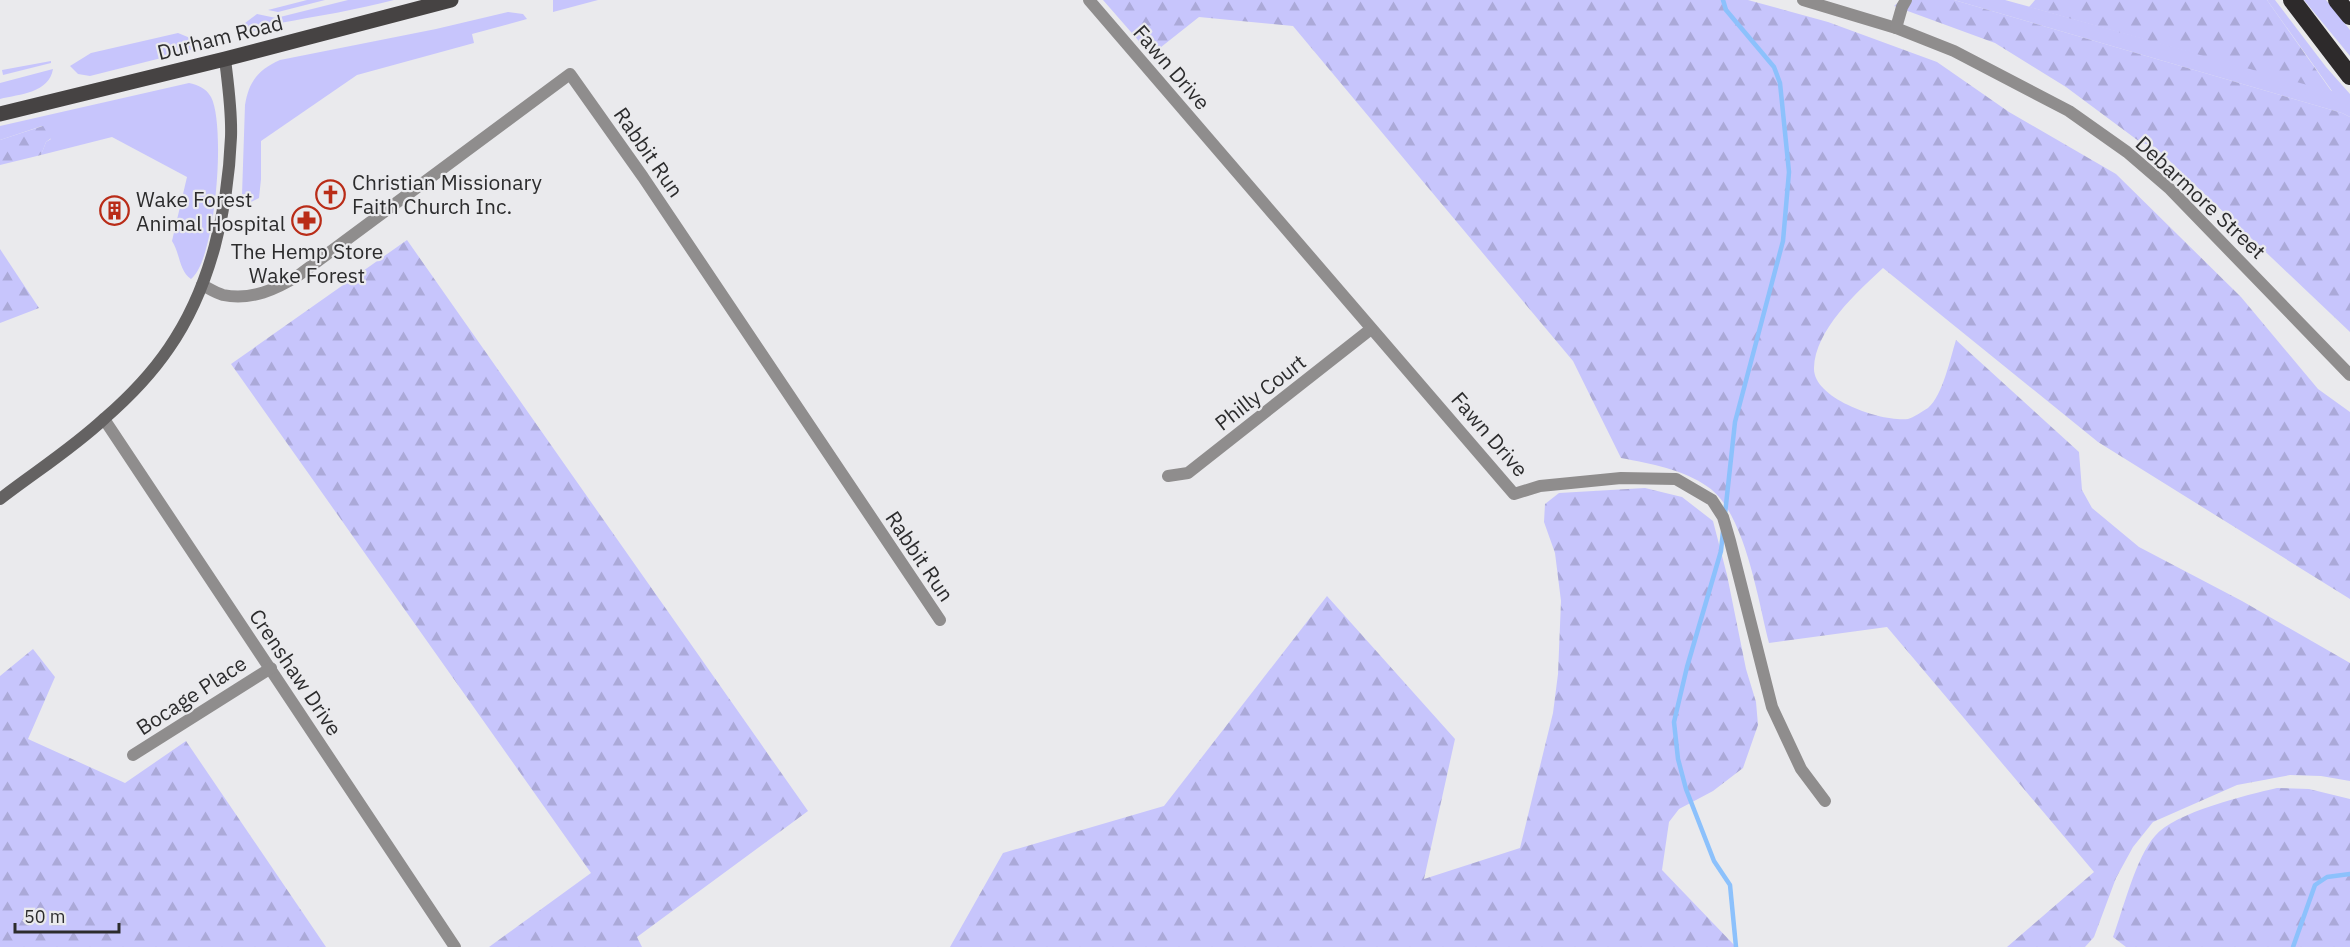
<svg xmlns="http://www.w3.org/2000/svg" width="2350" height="947" viewBox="0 0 2350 947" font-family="'IBM Plex Sans',sans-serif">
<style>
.grass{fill:#c7c5fc}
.forest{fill:url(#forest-firs)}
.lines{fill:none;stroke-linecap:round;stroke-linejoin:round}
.stream{stroke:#8cc1fc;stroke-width:4.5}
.street{stroke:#8f8d8d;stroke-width:12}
.secondary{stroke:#646262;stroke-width:12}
.primary{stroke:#464343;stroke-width:15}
.highway{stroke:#2d2a2b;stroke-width:18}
.labels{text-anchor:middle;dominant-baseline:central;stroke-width:4.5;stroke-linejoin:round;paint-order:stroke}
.street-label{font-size:21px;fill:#2c2c2d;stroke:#eaeaed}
.poi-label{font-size:21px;fill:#2c2c2d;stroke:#eaeaed;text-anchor:start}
</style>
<defs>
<pattern id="forest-firs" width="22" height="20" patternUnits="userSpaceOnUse" patternTransform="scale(1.5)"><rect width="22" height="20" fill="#c7c5fc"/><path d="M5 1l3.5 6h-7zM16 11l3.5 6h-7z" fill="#aba9d8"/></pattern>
</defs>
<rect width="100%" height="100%" fill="#eaeaed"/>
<g class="grass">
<polygon points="307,0 325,0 278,12 268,10"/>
<path d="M 348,0 L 394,0 C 356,10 318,16 280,23 C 266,26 254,33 240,33 L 245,23 L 257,14 L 276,18 Z"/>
<polygon points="553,0 598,0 553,12"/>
<polygon points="1954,0 2005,0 2332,91 2267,0 2275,0 2326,67 2350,94 2350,117 2342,113"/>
<polygon points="2304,0 2326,0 2350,30 2350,56"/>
<path d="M 508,12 L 523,14 L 527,19 L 472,34 L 474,43 L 357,75 L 261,141 L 261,179 L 259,198 L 251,202 L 248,201 L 242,195 L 245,105 C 249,81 258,70 280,60 L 436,29 Z"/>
<polygon points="178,33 200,42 189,51 90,76 78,74 70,66 91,53"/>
<polygon points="51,61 51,63 3,75 2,70"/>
<path d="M 53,69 C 49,93 20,94 0,99 L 0,83 Z"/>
<path d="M 189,83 C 198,85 206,88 211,97 C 226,125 216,260 191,279 C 179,271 180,253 172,241 L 187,177 L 112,137 L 41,155 L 46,142 L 51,139 L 42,126 L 0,140 L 0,126 Z"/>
</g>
<g class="forest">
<path d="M 1103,0 L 1748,0 L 1828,22 L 1937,62 L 2009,112 L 2116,174 L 2241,297 L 2318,389 L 2350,412 L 2350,599 L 2098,442 L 1883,268 C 1857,292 1815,330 1814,368 C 1813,399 1882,422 1908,419 C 1913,418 1923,411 1928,408 C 1943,395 1950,359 1956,340 L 2079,452 L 2082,490 L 2092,508 L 2139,547 L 2242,601 L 2350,663 L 2350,781 L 2321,776 L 2290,775 L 2237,785 L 2153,822 L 2133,847 L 2116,878 L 2094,937 L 2085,947 L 2007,947 L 2094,872 L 1887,627 L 1769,643 C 1758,601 1745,512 1708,487 C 1683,469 1651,464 1621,458 L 1573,361 L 1293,26 L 1199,17 L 1151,55 Z"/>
<polygon points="1901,0 1954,0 2342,113 2350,117 2350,332 2155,147 2140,142 2066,87 1995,43 1894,6"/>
<polygon points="2035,0 2267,0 2332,92 2029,7"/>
<polygon points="49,124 54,127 54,136 46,142 41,155 0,165 0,140"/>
<polygon points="407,240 808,811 637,937 642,947 489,947 591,873 231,364"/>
<polygon points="0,249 39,308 0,323"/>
<polygon points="1645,488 1682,497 1713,521 1727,575 1746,669 1756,702 1758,725 1743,768 1713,791 1679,809 1669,822 1662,870 1736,947 950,947 1003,853 1164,806 1327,596 1455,739 1424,879 1520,848 1553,713 1558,674 1561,601 1555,553 1544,522 1545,504 1559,493"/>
<polygon points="33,649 55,677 28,739 125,783 186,741 326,947 0,947 0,676"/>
<path d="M 2277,788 L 2309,789 L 2350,799 L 2350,947 L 2126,947 L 2113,937 C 2123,910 2136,857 2155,836 C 2175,812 2247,795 2277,788 Z"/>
</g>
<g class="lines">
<g class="stream">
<polyline points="1723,0 1726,10 1774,67 1780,83 1789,172 1783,241 1735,422 1725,514"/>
<polyline points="1723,531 1721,551 1687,667 1674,722 1678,759 1686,789 1714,861 1730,885 1736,947"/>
<polyline points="2293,947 2315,885 2327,877 2350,874"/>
</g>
<g class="street">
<polyline points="1089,0 1514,494 1540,486 1621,478 1676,479 1712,500 1723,517 1730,541 1772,707 1801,769 1825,801"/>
<polyline points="1803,0 1896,28 1954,51 2069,111 2127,152 2170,189 2350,375"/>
<polyline points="1896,28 1902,7 1906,0"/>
<path d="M 202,285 C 208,288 216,293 223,295 C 251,301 277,289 299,275 L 570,74 L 643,177 L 940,620"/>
<polyline points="104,419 455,947"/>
<polyline points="1168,476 1188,473 1371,329"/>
<polyline points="133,755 271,668"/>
</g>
<path class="secondary" d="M 0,499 C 35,472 73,448 105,418 C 128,398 152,373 169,348 C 211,287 228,209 231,137 C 232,111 228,85 225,59"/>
<polyline class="primary" points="0,114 225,59 451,0"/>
<g class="highway">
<polyline points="2292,0 2350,76"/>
<polyline points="2337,0 2350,16"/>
</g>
</g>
<defs>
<symbol id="church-ring" viewBox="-11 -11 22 22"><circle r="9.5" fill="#eaeaed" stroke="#b92c18" stroke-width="1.5"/><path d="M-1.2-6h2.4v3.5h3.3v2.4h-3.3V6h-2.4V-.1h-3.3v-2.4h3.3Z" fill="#b92c18"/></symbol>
<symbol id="building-ring" viewBox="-11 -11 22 22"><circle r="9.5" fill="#eaeaed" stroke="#b92c18" stroke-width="1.5"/><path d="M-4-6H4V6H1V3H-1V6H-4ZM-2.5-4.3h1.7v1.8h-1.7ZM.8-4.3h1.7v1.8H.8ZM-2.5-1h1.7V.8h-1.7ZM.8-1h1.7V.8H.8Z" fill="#b92c18"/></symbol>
<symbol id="pharmacy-ring" viewBox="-11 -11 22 22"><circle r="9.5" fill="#eaeaed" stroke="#b92c18" stroke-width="1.5"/><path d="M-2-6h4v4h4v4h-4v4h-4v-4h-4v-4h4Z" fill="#b92c18"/></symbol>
</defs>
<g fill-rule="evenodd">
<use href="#church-ring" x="314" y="178" width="33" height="33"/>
<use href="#building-ring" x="98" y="194" width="33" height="33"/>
<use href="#pharmacy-ring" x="290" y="204" width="33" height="33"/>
</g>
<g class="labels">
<g class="street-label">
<text transform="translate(220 37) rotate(-14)">Durham Road</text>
<text transform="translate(1172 67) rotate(49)">Fawn Drive</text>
<text transform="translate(649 152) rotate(55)">Rabbit Run</text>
<text transform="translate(2201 197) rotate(43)">Debarmore Street</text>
<text transform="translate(1260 392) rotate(-38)">Philly Court</text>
<text transform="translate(1490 434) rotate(49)">Fawn Drive</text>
<text transform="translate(920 556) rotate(56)">Rabbit Run</text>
<text transform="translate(296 672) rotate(56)">Crenshaw Drive</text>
<text transform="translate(191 695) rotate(-33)">Bocage Place</text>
</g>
<g class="poi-label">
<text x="352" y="182">Christian Missionary<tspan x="352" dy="24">Faith Church Inc.</tspan></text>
<text x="136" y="199">Wake Forest<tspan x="136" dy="24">Animal Hospital</tspan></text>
<text x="307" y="251" text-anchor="middle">The Hemp Store<tspan x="307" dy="24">Wake Forest</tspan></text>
</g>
</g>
<path d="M15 923v9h104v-9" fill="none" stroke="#2c2c2d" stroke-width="3"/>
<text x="24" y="923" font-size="18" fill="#2c2c2d" stroke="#eaeaed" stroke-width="4.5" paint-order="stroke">50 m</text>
</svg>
